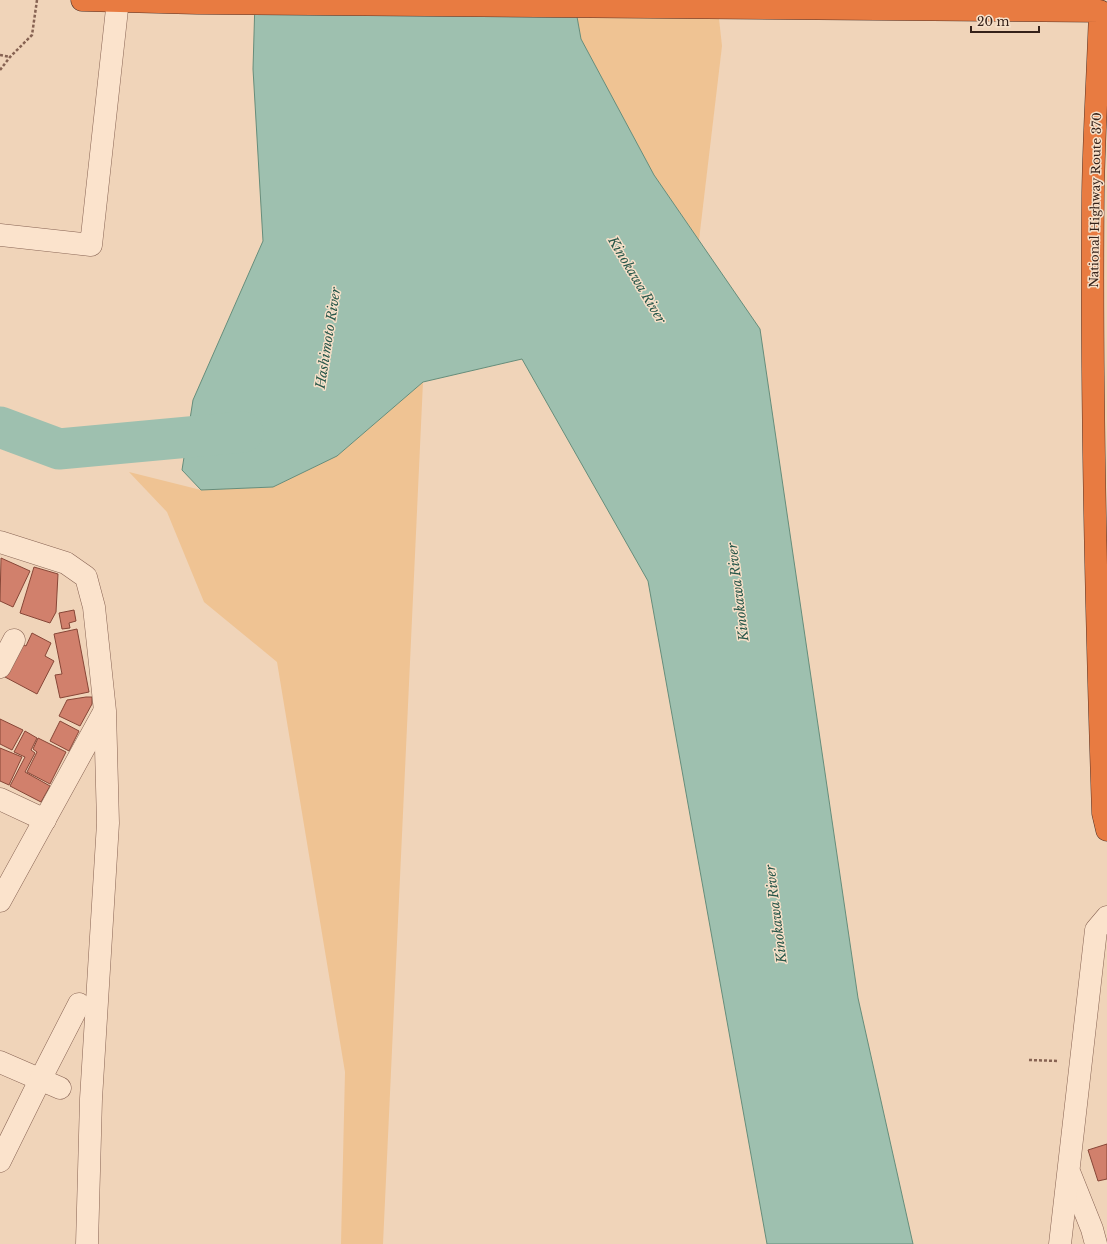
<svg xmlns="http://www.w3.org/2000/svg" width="1107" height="1244" viewBox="0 0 1107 1244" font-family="'Libre Baskerville',serif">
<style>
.sand{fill:#efc393}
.water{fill:#9ec0af;stroke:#668d7b}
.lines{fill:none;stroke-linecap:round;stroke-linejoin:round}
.river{stroke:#9ec0af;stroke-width:41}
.building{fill:#d1806c;stroke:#874637}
.minor-casing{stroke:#876353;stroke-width:23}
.highway-casing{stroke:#543328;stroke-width:23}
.path{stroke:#876353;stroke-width:2.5;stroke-dasharray:3 2;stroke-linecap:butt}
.minor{stroke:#fbe3cc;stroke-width:22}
.highway{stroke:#e87b41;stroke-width:22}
.labels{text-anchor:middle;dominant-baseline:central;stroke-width:3;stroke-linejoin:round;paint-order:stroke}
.street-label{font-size:12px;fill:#352119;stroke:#f7e0c9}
.water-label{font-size:13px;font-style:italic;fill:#275649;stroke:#f7e0c9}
</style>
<rect width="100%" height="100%" fill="#f0d4b9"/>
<g class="sand">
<polygon points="574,0 717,0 722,46 699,240 654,175 581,39"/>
<polygon points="423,382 383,1244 341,1244 345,1072 277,662 204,602 167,512 129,472 201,490 273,487 337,456"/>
</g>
<polygon class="water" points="255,0 574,0 581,39 654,175 760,329 858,998 913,1244 767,1244 648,581 522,359 423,382 337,456 273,487 201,490 182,470 193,400 263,241 253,69"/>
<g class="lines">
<polyline class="river" points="0,427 59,449 243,432"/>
</g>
<g class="building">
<polygon points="1,558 30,571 13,607 0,601"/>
<polygon points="34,567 58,574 56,612 50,623 20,613"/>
<polygon points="74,610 76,621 69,623 70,628 62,629 59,613"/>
<polygon points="77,629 89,692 60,698 55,675 62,674 54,634"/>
<polygon points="32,633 51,643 45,656 54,661 37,694 5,677 22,644 26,646"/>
<polygon points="86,697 92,697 92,704 80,726 59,716 67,700"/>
<polygon points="0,719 23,730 12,750 0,744"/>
<polygon points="60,721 79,731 69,751 50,741"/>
<polygon points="25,731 37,738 31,750 35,753 25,772 50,786 41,802 10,786 25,757 14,752"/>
<polygon points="38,738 66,752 50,784 27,772 37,752 33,749"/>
<polygon points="0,748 22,757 9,785 0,781"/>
<polygon points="1107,1144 1107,1179 1098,1181 1088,1150"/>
</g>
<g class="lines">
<defs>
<g id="minor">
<polyline points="0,235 91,245 118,0"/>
<polyline points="0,542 66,563 86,577 94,607 105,711 108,823 91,1099 87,1244"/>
<polyline points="0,667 14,640"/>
<polyline points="0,799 45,820"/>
<polyline points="0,901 104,712"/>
<polyline points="0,1062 60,1088"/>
<polyline points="0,1161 40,1080 79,1004"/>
<polyline points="1070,1174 1092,1229 1096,1244"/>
<polyline points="1060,1244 1096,930 1107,917"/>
</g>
<path id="highway" d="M 82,0 L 197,3 L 1100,11 C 1098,72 1094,132 1093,193 C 1091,399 1096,606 1103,813 L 1107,830"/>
</defs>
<use href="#minor" class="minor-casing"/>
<use href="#highway" class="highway-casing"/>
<g class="path">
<polyline points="0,55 10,57"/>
<polyline points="0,70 10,57 32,35 37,0"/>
<polyline points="1029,1060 1059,1061"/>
</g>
<use href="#minor" class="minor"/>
<use href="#highway" class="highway"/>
</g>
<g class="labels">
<g class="street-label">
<text transform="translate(1095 200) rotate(-89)">National Highway Route 370</text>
</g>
<g class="water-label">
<text transform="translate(637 280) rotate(59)">Kinokawa River</text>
<text transform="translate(328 338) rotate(-81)">Hashimoto River</text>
<text transform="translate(738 592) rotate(-97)">Kinokawa River</text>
<text transform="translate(776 914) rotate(-97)">Kinokawa River</text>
</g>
</g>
<path d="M971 26v6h68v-6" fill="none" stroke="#352119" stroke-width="2"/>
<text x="977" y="26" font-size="12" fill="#352119" stroke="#f7e0c9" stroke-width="3" paint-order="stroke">20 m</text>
</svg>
